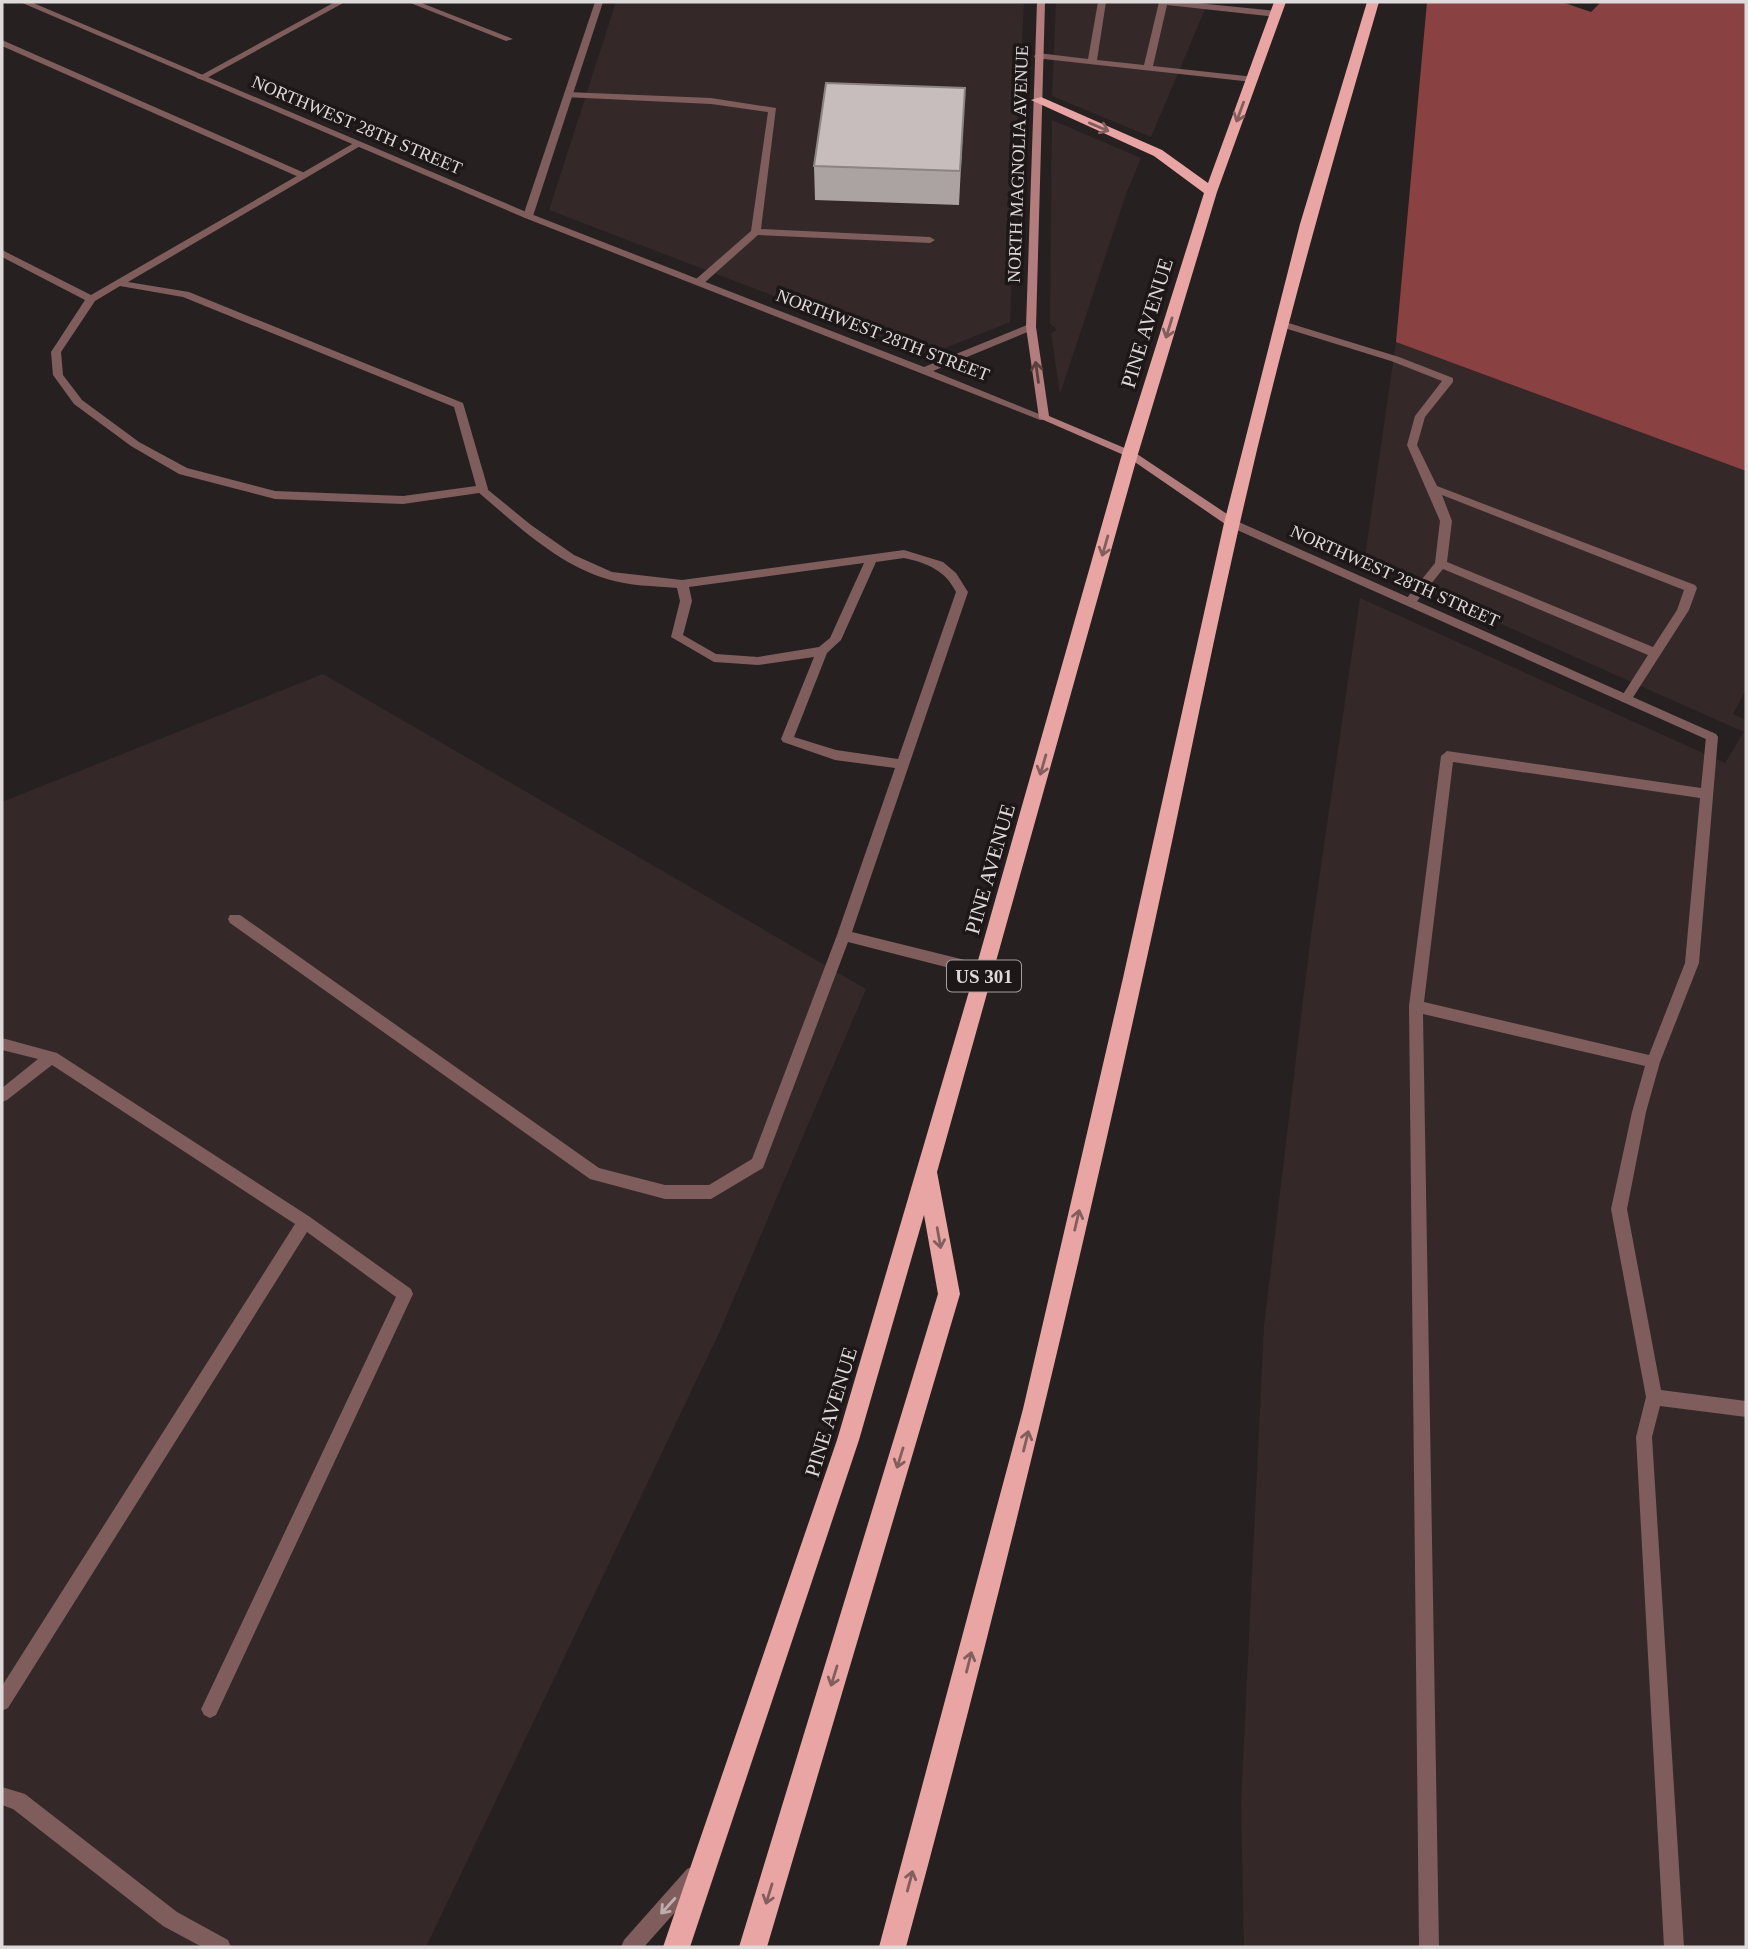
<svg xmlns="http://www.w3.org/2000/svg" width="1748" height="1949" viewBox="0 0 1748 1949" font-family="'Times New Roman',serif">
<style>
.built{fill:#342828}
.forest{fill:#894142}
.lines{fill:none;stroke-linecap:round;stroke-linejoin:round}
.service{fill:#7e5d5c;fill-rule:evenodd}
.minor{fill:#7e5d5c;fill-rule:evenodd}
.tertiary{fill:#7e5d5c;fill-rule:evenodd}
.secondary{fill:#b27d7c;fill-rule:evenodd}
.trunk{fill:#e8a5a3;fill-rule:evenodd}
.wall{fill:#aaa3a2}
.building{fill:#c6bdbc;stroke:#8b8484;stroke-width:2}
.oneway{stroke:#825e5d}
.oneway2{stroke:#59403f}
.oneway3{stroke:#bdaeae}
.labels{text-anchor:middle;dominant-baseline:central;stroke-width:7;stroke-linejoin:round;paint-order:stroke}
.far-street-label{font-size:18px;fill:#dfdada;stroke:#1d1717}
.shield{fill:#1d1717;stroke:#a5a0a0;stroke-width:2}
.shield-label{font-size:19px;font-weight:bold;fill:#dfdada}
.street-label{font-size:21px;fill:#dfdada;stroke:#1d1717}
</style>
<rect width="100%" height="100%" fill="#272020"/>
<g class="built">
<polygon points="616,2 1024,2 1019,98 1012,102 1018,105 1010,322 928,355 549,210"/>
<polygon points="1056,2 1208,2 1151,137 1052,96"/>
<polygon points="1052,120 1141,158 1126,194 1060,394 1051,333 1057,330 1050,323"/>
<polygon points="1396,342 1746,471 1746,690 1733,714 1746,720 1746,1947 1244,1947 1241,1803 1264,1326 1310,942 1360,598 1725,763 1744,732 1364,563"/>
<polygon points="323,674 866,989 719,1333 426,1947 2,1947 2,802"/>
</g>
<polygon class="forest" points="1427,2 1562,2 1591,12 1601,2 1746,2 1746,471 1396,342"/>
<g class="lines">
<g class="service">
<polygon points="408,2 419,2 513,39 506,41"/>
<polygon points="1098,2 1106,2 1097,60 1144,65 1159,2 1187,2 1276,11 1280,14 1276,17 1167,5 1153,66 1255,77 1255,81 1252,82 1035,58 1034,56 1038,53 1088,59"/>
<polygon points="2,40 307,174 309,176 301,178 2,46"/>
<polygon points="567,92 711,98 776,108 761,229 930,237 935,240 930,243 758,235 703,284 695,284 695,280 751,231 768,112 711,104 564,97 564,93"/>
<path d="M 1282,321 L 1399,357 L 1453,378 L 1453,382 L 1425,417 L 1417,445 L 1437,486 L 1695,585 L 1697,588 L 1689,610 L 1630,702 L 1622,702 L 1620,699 L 1648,655 L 1443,569 L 1414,605 L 1406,605 L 1406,599 L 1435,563 L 1440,521 L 1407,445 L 1415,416 L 1442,381 L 1391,361 L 1278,326 L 1277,324 ZM 1442,495 L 1684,590 L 1677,610 L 1653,647 L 1447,562 L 1452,521 Z"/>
<path d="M 482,485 L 531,525 L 574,555 L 612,572 L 682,580 L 904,550 L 943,562 L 956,573 L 968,592 L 852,932 L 985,965 L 990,967 L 992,971 L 990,975 L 985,977 L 848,942 L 763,1168 L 711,1199 L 665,1199 L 590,1179 L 230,923 L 228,919 L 230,915 L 240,915 L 599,1168 L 665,1185 L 709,1185 L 752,1159 L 837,935 L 895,768 L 835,760 L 783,742 L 781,739 L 814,657 L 758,665 L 714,662 L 671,637 L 680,601 L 677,588 C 654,586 629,586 607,579 C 557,564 517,525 478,492 L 478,486 ZM 904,558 C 927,563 945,570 956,592 L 898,759 L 836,750 L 794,737 L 827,653 L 841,640 L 876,562 ZM 864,563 L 830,638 L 819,647 L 758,657 L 716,654 L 683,635 L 692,601 L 689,587 Z"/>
<path d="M 1712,732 L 1718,737 L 1699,963 L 1660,1062 L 1646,1112 L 1627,1209 L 1661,1390 L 1746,1401 L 1746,1417 L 1660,1406 L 1652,1437 L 1684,1947 L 1664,1947 L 1636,1437 L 1646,1397 L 1611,1209 L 1632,1112 L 1645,1066 L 1423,1014 L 1439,1947 L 1419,1947 L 1409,1006 L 1441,756 L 1447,751 L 1701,788 L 1706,737 ZM 1453,762 L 1700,798 L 1685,963 L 1649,1055 L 1424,1002 Z"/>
<polygon points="2,1038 57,1053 310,1217 411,1289 413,1294 216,1715 210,1718 204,1715 201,1709 204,1703 396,1297 307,1232 8,1708 2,1711 2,1686 295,1224 52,1065 7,1100 2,1102 2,1088 38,1059 2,1050"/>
<polygon points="2,1787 25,1794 177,1912 228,1940 231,1947 202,1947 163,1926 13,1809 2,1805"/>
<polygon points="694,1866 701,1869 704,1876 701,1883 644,1947 621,1947 624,1940 687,1869"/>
</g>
<g class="minor">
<polygon points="335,2 345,2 203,80 196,78"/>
<polygon points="595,2 603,2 533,216 525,218 523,216"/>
<path d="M 354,143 L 362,145 L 128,282 L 189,292 L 463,403 L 488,489 L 486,492 L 403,504 L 275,499 L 179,474 L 131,446 L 74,404 L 53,375 L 51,352 L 85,300 L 2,257 L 2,250 L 91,295 ZM 120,286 L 183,297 L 454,407 L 476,486 L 403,496 L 275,491 L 187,468 L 139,442 L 82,400 L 63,375 L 61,352 L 95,301 Z"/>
<polygon points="1232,519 1716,734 1718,737 1716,740 1708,740 1228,526 1226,523"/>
</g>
<polygon class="tertiary" points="20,2 31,2 531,214 924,367 1027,325 1035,325 1035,329 933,371 1049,418 1048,420 1040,420 525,218"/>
<polygon class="secondary" points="1037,2 1045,2 1036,327 1049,416 1134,452 1236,520 1236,526 1228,526 1126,456 1039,418 1026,327"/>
<g class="trunk">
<polygon points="1274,2 1286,2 1217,192 1138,454 937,1172 960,1294 767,1947 739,1947 938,1294 924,1215 859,1440 690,1947 663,1947 837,1440 975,971 1122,454 1204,193 1154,156 1031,100 1041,97 1162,150 1208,183"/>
<path d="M 1367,2 L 1379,2 C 1328,176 1279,350 1239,527 C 1205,677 1176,829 1142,980 C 1071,1304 993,1626 906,1947 L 879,1947 L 1023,1409 L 1123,978 L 1224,523 L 1300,224 Z"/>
</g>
</g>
<polygon class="wall" points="965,88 959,205 815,200 814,166"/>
<polygon class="building" points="826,83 965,88 960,171 814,166"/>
<defs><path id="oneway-shaft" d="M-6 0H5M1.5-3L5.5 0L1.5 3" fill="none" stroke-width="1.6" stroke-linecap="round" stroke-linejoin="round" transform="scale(1.75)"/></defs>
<g class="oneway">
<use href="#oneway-shaft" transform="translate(1240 112) rotate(110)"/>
<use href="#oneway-shaft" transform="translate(1099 127) rotate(23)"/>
<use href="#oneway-shaft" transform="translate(1169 328) rotate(107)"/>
<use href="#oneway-shaft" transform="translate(1105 546) rotate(106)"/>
<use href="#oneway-shaft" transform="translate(1043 765) rotate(106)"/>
<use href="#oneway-shaft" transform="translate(1077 1220) rotate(-77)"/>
<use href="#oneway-shaft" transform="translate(939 1238) rotate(80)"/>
<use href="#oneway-shaft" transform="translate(1026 1441) rotate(-76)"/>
<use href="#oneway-shaft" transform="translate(900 1458) rotate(107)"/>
<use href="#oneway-shaft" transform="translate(969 1662) rotate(-76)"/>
<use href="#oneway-shaft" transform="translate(834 1676) rotate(107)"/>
<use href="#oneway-shaft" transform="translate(910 1881) rotate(-75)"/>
<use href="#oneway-shaft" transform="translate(769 1894) rotate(107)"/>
</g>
<use class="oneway2" href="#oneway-shaft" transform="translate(1037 372) rotate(-98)"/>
<use class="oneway3" href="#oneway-shaft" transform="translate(668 1906) rotate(132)"/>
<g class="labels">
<g class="far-street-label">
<text transform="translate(357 125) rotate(23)">NORTHWEST 28TH STREET</text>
<text transform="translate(1018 164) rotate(-88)">NORTH MAGNOLIA AVENUE</text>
<text transform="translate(883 335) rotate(21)">NORTHWEST 28TH STREET</text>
<text transform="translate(1395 576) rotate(24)">NORTHWEST 28TH STREET</text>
</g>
<rect class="shield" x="947" y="960.5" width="74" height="31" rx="5"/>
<g class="shield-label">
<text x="984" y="976">US 301</text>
</g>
<g class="street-label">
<text transform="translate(1147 323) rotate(-73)">PINE AVENUE</text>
<text transform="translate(990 869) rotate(-74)">PINE AVENUE</text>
<text transform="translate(831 1412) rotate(-73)">PINE AVENUE</text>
</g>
</g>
<rect width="1748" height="1949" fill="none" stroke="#dfdada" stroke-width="7"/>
</svg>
